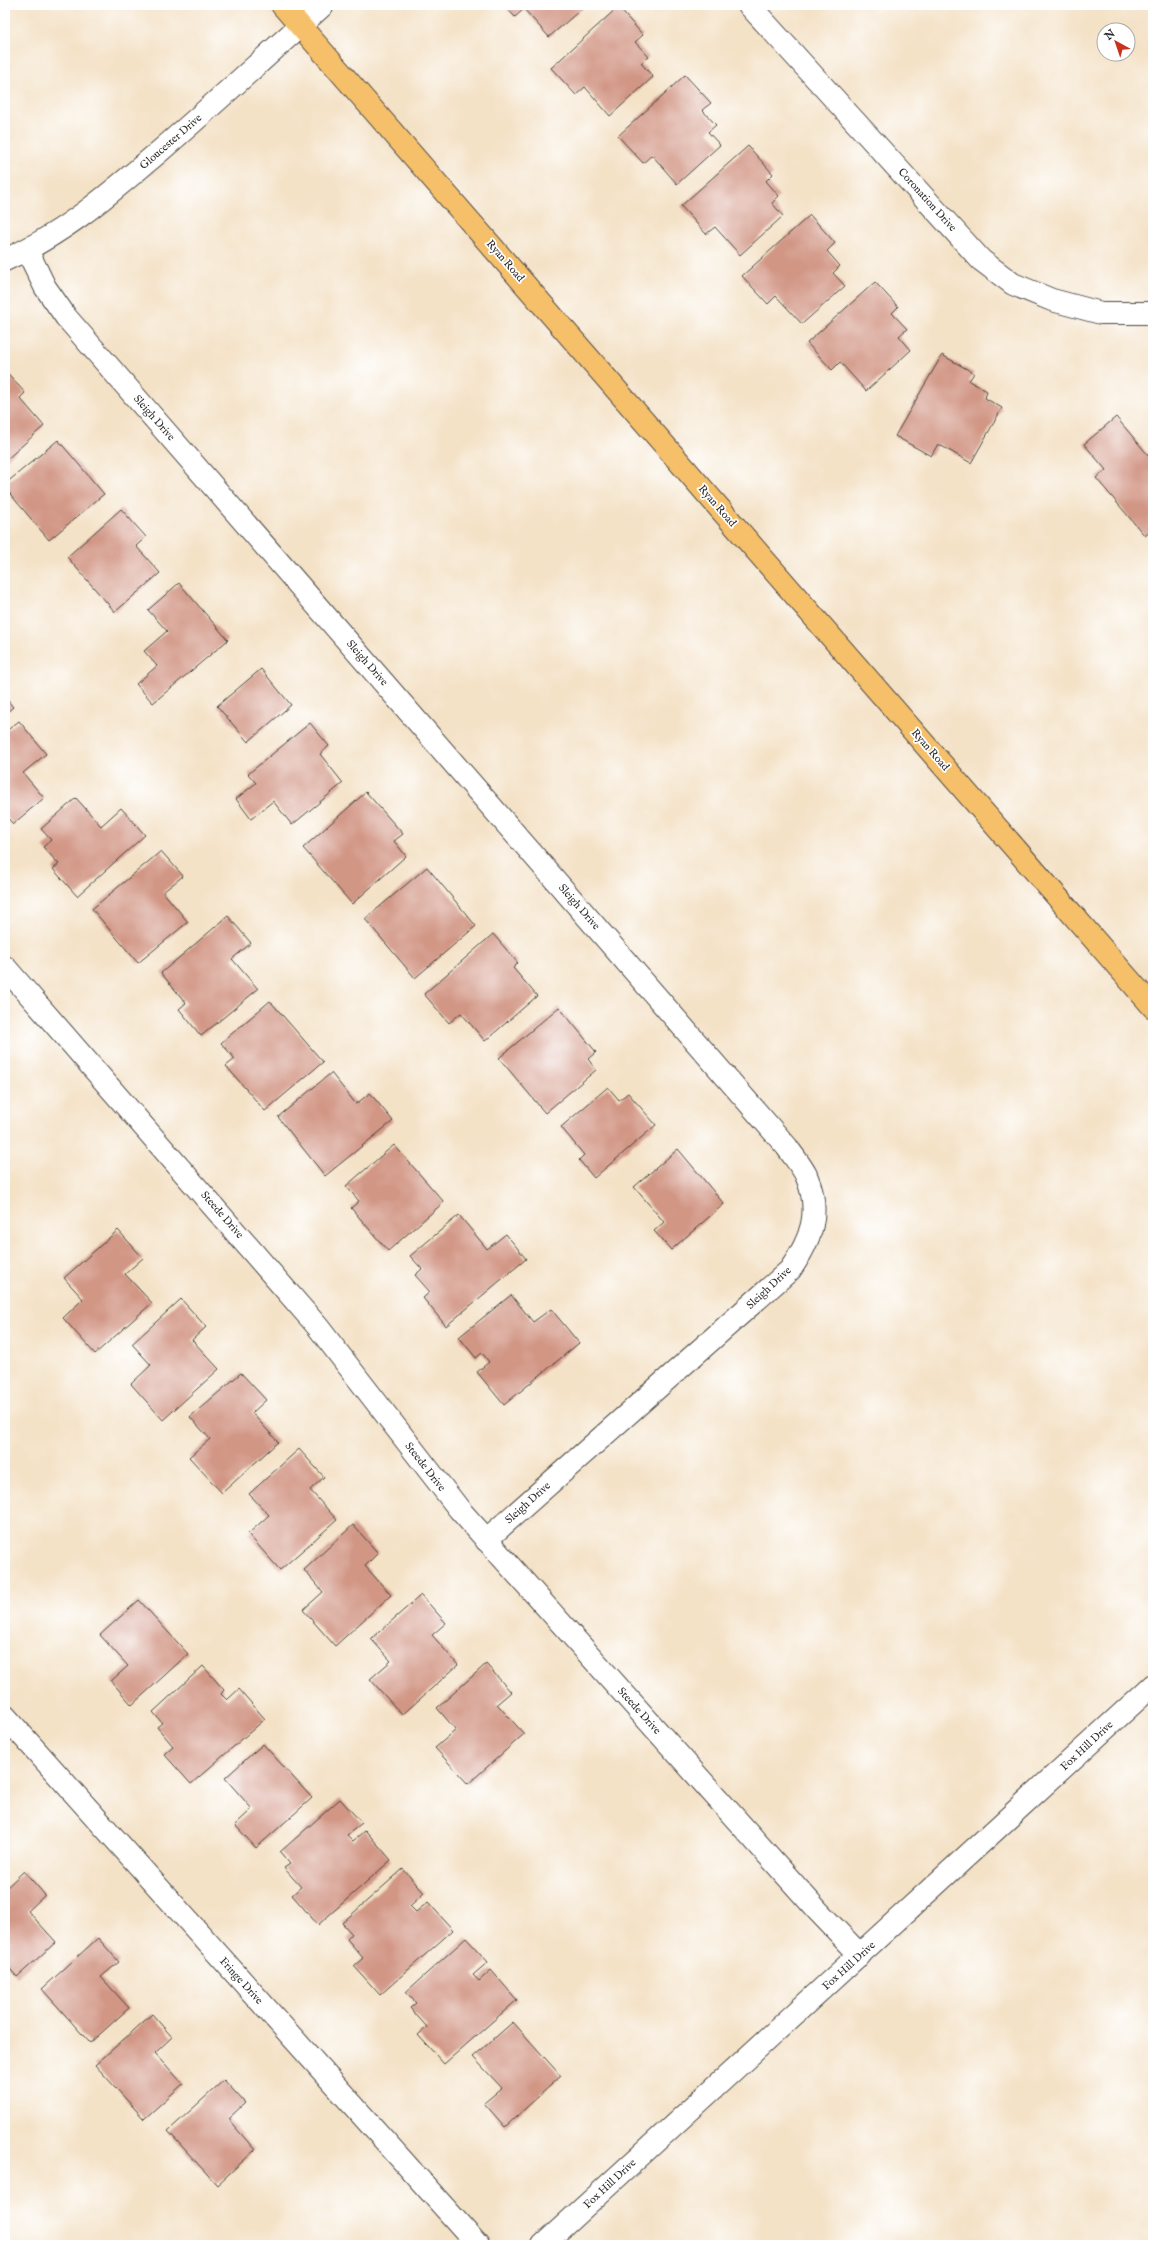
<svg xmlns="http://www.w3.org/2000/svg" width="1158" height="2250" viewBox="0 0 1158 2250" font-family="'IM FELL English',serif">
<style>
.building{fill:#d29685}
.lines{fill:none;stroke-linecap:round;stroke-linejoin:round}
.minor-casing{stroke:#494642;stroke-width:24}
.major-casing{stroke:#494642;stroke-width:24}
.minor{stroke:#fff;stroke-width:22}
.major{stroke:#f6c06b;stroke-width:22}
.labels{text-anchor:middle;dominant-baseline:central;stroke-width:3.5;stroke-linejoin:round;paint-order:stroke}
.street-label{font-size:11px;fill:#2b2b2b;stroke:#fff}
</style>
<rect width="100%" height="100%" fill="#fff"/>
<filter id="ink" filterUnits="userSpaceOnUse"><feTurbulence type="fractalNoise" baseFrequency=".025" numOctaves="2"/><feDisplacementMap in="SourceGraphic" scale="8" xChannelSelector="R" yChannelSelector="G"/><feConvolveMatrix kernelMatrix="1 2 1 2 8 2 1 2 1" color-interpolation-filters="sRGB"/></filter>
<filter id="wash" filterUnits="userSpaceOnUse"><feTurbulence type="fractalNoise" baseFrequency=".012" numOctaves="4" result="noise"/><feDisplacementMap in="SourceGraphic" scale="16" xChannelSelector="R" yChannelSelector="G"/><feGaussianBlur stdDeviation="0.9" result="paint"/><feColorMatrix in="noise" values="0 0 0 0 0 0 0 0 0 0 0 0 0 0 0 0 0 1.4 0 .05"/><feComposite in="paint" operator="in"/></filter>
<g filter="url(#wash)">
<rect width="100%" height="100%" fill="#f4e2c7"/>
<g id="blocks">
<g class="building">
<polygon points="504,5 586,5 549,37 524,9 515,17"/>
<polygon points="618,7 643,35 635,42 649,57 641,63 653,77 610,116 585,87 576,95 551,68"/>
<polygon points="685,75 711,103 702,110 716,125 708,132 720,145 677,184 652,155 643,163 618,136"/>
<polygon points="748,146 773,174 766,181 779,196 772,203 783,216 740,255 715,227 706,234 681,206"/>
<polygon points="810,215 835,243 827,251 840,266 833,273 845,286 802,324 776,296 768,304 742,276"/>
<polygon points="875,282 898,307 892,313 907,329 899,336 911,350 866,391 840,362 832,370 807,343"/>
<polygon points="942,355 974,373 969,381 987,391 985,398 1002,408 971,463 938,444 931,456 895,436"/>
<polygon points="5,370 25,393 20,398 44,426 5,461"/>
<polygon points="1116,417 1149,456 1153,453 1153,529 1145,536 1096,478 1106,470 1084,444"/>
<polygon points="58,440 104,494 49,540 5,488 5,484"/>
<polygon points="121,509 146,537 136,546 160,573 115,612 67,557"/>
<polygon points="179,583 228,640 153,703 136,684 157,666 144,651 167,631 148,610"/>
<polygon points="261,669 291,705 248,742 217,706"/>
<polygon points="5,697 13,707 5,714"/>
<polygon points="19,721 46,754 23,773 44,798 13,824 5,815 5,732"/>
<polygon points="310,723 329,746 320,754 343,783 292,825 273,801 251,819 236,799 256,783 248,774"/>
<polygon points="366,792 403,834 394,841 406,856 352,904 303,848"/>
<polygon points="76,798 101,826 121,808 145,835 77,896 53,869 59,864 43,847 51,840 41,829"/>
<polygon points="161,851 183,876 163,892 188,922 138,963 92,909"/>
<polygon points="427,867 476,926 415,978 365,919"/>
<polygon points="228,916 251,943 232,959 258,989 201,1036 179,1009 186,1003 161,973"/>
<polygon points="493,934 518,963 513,968 537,996 485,1041 461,1013 449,1023 424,994"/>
<polygon points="270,1001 323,1062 265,1111 226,1066 235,1059 221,1043"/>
<polygon points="559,1007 596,1052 588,1059 596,1070 545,1113 499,1058"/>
<polygon points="331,1073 356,1104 370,1093 393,1121 325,1176 278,1117"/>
<polygon points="608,1087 619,1100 628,1093 656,1125 594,1178 579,1160 584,1155 561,1127"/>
<polygon points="394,1145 444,1202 388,1251 351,1208 359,1201 346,1186"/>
<polygon points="678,1149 724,1204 671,1250 654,1231 664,1222 634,1187"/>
<polygon points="459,1215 487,1249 506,1234 526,1259 446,1326 423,1298 430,1292 415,1275 422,1269 410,1256"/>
<polygon points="118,1230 143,1258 125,1274 152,1303 95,1354 63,1318 83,1299 64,1278"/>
<polygon points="511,1295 533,1322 551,1309 579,1343 504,1405 477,1372 489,1362 482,1353 476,1358 459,1337"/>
<polygon points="181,1299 206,1327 192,1340 219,1369 163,1420 131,1384 151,1365 132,1344"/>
<polygon points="241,1373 266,1400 252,1413 278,1442 222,1493 189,1457 210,1439 190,1417"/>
<polygon points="299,1449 324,1477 310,1490 337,1520 280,1570 248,1534 269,1515 249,1494"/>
<polygon points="353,1525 378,1553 365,1566 391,1595 335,1646 303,1610 323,1592 304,1570"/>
<polygon points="421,1595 446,1623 432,1635 458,1665 402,1715 370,1679 391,1661 371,1639"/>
<polygon points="139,1600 188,1654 132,1705 111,1681 128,1666 100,1635"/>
<polygon points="486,1664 511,1692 497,1704 524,1734 468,1784 435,1748 456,1730 437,1708"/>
<polygon points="203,1666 224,1690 221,1694 227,1700 239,1689 265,1719 191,1784 164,1754 173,1746 157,1727 162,1723 153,1712"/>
<polygon points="263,1744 312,1798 256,1848 235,1825 252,1809 225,1778"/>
<polygon points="340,1799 362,1823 347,1835 353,1841 365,1830 391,1860 318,1925 292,1895 301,1887 284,1868 290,1864 280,1852"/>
<polygon points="403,1869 424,1893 410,1906 416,1912 428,1902 453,1930 380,1995 354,1966 363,1958 347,1939 352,1934 342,1923"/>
<polygon points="24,1871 45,1895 28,1911 56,1942 17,1977 5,1963 5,1889"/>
<polygon points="98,1938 119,1962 101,1977 129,2008 90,2043 42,1989"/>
<polygon points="466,1938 488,1962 473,1975 479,1981 491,1970 517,2000 444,2064 418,2035 427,2027 410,2008 416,2003 406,1992"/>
<polygon points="152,2014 172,2037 155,2053 183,2084 144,2119 95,2065"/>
<polygon points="513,2022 561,2076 505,2127 484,2103 502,2088 473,2057"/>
<polygon points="224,2080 245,2103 228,2119 255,2150 217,2185 168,2131"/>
</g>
</g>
</g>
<g filter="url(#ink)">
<use href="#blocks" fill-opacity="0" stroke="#494642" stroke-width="1"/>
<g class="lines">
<defs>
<g id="minor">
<polyline points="749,5 981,260 1013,284 1052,300 1101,313 1153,313"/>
<path d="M 27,250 L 45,287 L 66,317 L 787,1147 C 793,1156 801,1165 806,1175 C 822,1212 811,1240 790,1270 L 486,1540"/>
<path d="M 5,260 C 66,233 110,193 160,151 C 215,103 269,54 323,5"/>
<polyline points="5,967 318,1327 459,1509 818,1911 860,1955"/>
<polyline points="5,1716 478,2245"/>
<polyline points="543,2245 1153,1685"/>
</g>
<polyline id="major" points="282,5 1153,1007"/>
</defs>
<use href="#minor" class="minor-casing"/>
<use href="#major" class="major-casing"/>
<use href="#minor" class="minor"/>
<use href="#major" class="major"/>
</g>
</g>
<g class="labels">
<g class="street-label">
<text transform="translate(171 142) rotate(-41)">Gloucester Drive</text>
<text transform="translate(927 200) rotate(48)">Coronation Drive</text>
<text transform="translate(505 261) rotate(49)">Ryan Road</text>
<text transform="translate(154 418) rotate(49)">Sleigh Drive</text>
<text transform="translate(717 506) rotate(49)">Ryan Road</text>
<text transform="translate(367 663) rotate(49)">Sleigh Drive</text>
<text transform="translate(930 750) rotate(49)">Ryan Road</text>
<text transform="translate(579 907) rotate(49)">Sleigh Drive</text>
<text transform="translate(222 1215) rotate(49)">Steede Drive</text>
<text transform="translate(769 1288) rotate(-43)">Sleigh Drive</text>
<text transform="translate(425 1467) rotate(52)">Steede Drive</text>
<text transform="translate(528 1503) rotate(-42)">Sleigh Drive</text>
<text transform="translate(639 1711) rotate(48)">Steede Drive</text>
<text transform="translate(1087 1746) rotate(-43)">Fox Hill Drive</text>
<text transform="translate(849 1966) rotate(-42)">Fox Hill Drive</text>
<text transform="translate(241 1981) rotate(48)">Fringe Drive</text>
<text transform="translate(610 2184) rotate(-43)">Fox Hill Drive</text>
</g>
</g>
<rect width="1158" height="2250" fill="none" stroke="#fff" stroke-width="20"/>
<g transform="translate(1116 42) rotate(320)"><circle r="19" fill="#ffffff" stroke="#aaaaaa"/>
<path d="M0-3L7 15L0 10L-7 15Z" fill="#c8321e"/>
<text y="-6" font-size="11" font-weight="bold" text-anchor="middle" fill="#2b2b2b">N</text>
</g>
</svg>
